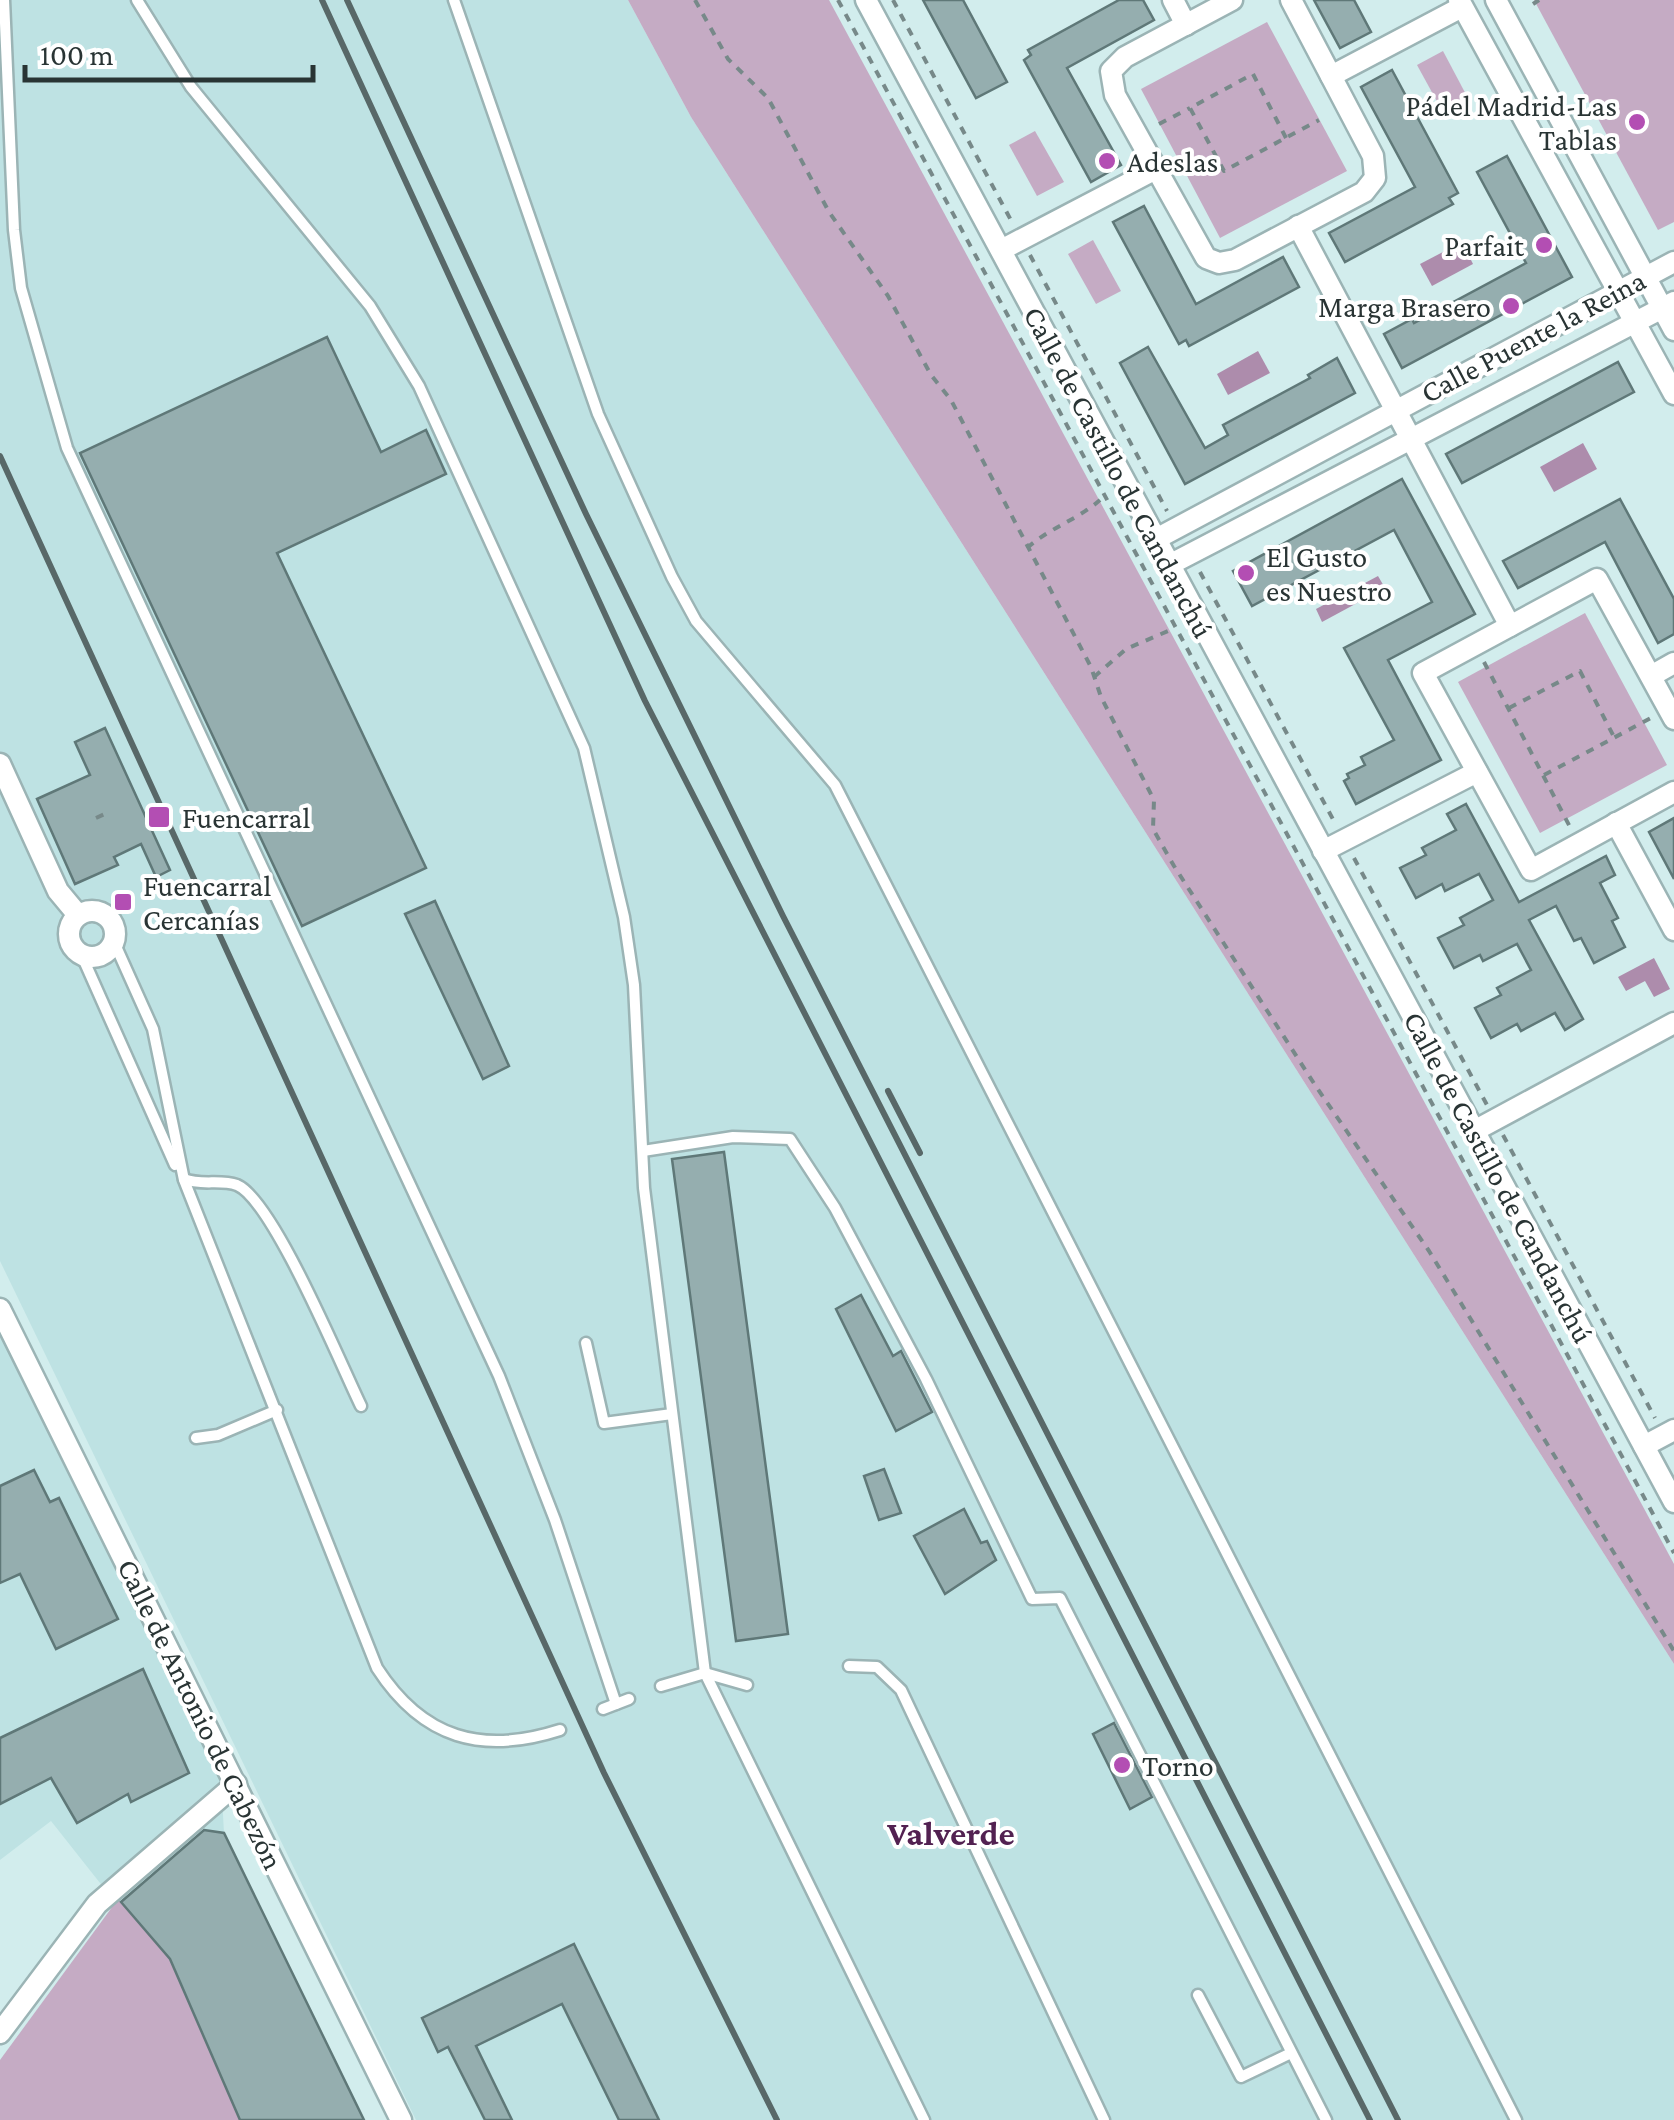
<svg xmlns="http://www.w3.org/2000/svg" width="1674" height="2120" viewBox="0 0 1674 2120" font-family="'Crimson Pro',serif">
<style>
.built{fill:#bee2e3}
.green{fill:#c5abc4}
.water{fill:#ad8cac}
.building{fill:#95aeaf;stroke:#5f7878;stroke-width:2.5}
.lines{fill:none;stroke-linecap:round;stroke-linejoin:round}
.lane-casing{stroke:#9bb4b5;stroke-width:15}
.street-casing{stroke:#9bb4b5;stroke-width:25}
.path{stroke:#778989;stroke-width:4;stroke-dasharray:8 8;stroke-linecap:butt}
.lane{stroke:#fff;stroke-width:10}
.street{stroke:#fff;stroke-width:20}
.rail{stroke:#586868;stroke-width:6}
.poi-dot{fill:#b34eb3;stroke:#fff;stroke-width:4}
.labels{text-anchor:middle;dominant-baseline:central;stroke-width:8;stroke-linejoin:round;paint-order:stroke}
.poi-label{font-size:30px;fill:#293434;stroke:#fff;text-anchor:start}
.street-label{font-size:30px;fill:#293434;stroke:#fff}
.quarter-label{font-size:35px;font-weight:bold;fill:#522151;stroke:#fff}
</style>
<rect width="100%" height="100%" fill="#d2eded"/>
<g class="built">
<polygon points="0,0 628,0 691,117 1674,1664 1674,2120 416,2120 0,1261"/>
<polygon points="0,1296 221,1777 224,1833 364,2120 240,2120 144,1925 100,1883 51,1821 0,1860"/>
</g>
<g class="green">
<polygon points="628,0 829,0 1674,1564 1674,1664 691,117"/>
<polygon points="1534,0 1674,0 1674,222 1658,230"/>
<polygon points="1267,22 1347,171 1220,238 1141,89"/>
<polygon points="1443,51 1470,102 1445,116 1417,65"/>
<polygon points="1035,131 1064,182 1037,196 1009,145"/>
<polygon points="1093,240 1121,291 1096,304 1068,254"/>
<polygon points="1585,613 1667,765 1540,833 1458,682"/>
<polygon points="118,1899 170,1959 240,2120 0,2120 0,2060"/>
</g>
<g class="water">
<polygon points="1462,242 1473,264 1432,286 1420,264"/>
<polygon points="1258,351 1270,373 1228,395 1217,374"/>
<polygon points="1583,443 1597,469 1554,492 1540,467"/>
<polygon points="1378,576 1385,588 1322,622 1316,609"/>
<polygon points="1654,958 1670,989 1654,997 1645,981 1626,991 1618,977"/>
</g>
<g class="building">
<polygon points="923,0 963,0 1007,82 976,98"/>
<polygon points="1119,0 1143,0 1154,20 1067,68 1121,165 1091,182 1024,60 1031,55 1028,50"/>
<polygon points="1314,0 1354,0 1371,32 1340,48"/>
<polygon points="1392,70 1458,193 1449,198 1453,204 1345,262 1329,233 1415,187 1361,87"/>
<polygon points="1507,156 1572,277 1402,368 1384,334 1412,319 1414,323 1526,263 1477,172"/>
<polygon points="1144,206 1196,304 1283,257 1299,287 1189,346 1186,340 1179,344 1113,222"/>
<polygon points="327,337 381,452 426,430 446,474 277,553 426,868 302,926 80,453"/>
<polygon points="1148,347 1205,448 1228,435 1223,425 1310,378 1308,375 1337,358 1355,393 1185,484 1120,363"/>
<polygon points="1618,362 1634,392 1462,483 1446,454"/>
<polygon points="1402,479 1475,614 1388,660 1441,760 1356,804 1344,781 1349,778 1347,774 1365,765 1361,757 1394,740 1344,648 1432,602 1394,530 1252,606 1233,571"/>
<polygon points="1620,499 1674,599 1674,634 1658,643 1605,542 1518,588 1503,561"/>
<polygon points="105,728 170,870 156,877 141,844 114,857 118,865 75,884 37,799 90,775 75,742"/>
<polygon points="1466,804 1519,902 1606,856 1615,875 1600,883 1618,918 1612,921 1625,947 1594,963 1581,938 1574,941 1556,906 1529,920 1583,1019 1565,1030 1555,1013 1521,1031 1517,1024 1491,1038 1475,1008 1501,995 1497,988 1531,970 1517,944 1483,961 1480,955 1454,968 1438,938 1464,925 1460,918 1493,900 1479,874 1445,891 1442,884 1416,898 1400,868 1426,855 1422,848 1456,830 1447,814"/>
<polygon points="1674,818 1674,879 1649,832"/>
<polygon points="435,901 509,1066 483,1079 405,914"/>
<polygon points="724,1152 788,1634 736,1641 672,1159"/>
<polygon points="861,1295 893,1356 901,1351 932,1412 896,1431 836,1309"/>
<polygon points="884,1469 901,1513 879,1520 864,1476"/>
<polygon points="34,1470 50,1502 59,1498 118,1619 56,1649 20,1574 0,1583 0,1486"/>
<polygon points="964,1509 981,1543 987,1541 996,1560 945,1594 914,1536"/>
<polygon points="143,1669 189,1773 131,1802 128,1794 77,1823 51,1778 0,1804 0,1738"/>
<polygon points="1114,1723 1152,1797 1130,1809 1093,1734"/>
<polygon points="204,1830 224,1833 364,2120 240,2120 170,1959 121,1902"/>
<polygon points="574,1944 659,2120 619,2120 562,2004 476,2046 512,2120 485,2120 448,2047 438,2052 422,2018"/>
</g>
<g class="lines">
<defs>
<g id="lane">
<polyline points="4,0 14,230 21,288 67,448 499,1376 555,1520 616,1704"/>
<polyline points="137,0 191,87 370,306 419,386 584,748 624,917 634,985 644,1188 705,1673 924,2120"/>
<polyline points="454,0 598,414 672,577 696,621 835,785 1516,2120"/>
<path d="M 114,942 L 153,1029 L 184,1180 L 377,1668 C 423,1739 482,1755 560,1730"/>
<polyline points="82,956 175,1165"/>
<polyline points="643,1151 733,1137 790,1139 835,1208 926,1379 1032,1599 1060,1598 1326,2120"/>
<path d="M 184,1179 C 201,1186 220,1179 237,1185 C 273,1200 341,1365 361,1406"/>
<polyline points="586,1343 604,1423 672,1414"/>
<polyline points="196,1438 218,1435 277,1410"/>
<polyline points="849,1666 877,1667 901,1690 1104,2120"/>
<polyline points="661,1686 705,1673 747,1685"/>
<polyline points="603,1709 629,1699"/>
<polyline points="1198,1995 1241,2077 1291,2053"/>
</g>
<g id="street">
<polyline points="866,0 1674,1502"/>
<polyline points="1173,0 1186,25"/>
<polyline points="1232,0 1125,57 1111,71 1115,95 1206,258 1219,263 1235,260 1364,192 1375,178 1373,156 1291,0"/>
<polyline points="1459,0 1674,394"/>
<polyline points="1496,0 1674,330"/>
<polyline points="1331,76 1462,7"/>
<polyline points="1298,226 1510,626"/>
<polyline points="1001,250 1156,169"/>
<polyline points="1156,539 1674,262"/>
<polyline points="1169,565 1674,302"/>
<polyline points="1651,676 1674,663"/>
<polyline points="1674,719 1597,579 1423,673 1531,870 1674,792"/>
<polyline points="0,764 58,891 78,915"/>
<polyline points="1616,823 1674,930"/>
<polyline points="1323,851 1477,772"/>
<circle cx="92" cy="934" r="23"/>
<polyline points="1474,1131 1674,1023"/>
<polyline points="0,1309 401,2120"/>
<polyline points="1644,1446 1674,1430"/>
<polyline points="0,2033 97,1904 236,1784"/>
</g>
</defs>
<use href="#lane" class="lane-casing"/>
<use href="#street" class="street-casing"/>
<g class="path">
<polyline points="695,0 728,59 768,98 829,212 888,296 931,375 951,400 1091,667 1101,697 1154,800 1153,829 1174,866 1315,1085 1429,1251 1674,1651"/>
<polyline points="838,0 1674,1553"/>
<polyline points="893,0 1013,224"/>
<polyline points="1533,4 1539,0"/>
<polyline points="1159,124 1190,108"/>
<polyline points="1286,138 1253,74 1190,108 1224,171 1319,120"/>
<polyline points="1030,255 1167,511"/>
<path d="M 1027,548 C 1051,527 1077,520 1100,500"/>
<polyline points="1200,572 1335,823"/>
<polyline points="1484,662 1570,827"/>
<polyline points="1094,677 1126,649 1175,628"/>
<polyline points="1509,708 1580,671 1614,737"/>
<polyline points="1544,775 1651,718"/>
<polyline points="96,818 107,813"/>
<polyline points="1354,858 1487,1105"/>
<polyline points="1503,1135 1655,1418"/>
</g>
<use href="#lane" class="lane"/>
<use href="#street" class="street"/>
<g class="rail">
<polyline points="322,0 645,701 1370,2120"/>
<polyline points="347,0 586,514 783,916 1398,2120"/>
<polyline points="0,456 604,1773 777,2120"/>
<polyline points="888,1091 920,1153"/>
</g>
</g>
<g class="poi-dot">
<circle cx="1637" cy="122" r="10"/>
<circle cx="1107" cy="161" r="10"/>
<circle cx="1544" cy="245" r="10"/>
<circle cx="1511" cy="306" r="10"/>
<circle cx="1246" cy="573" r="10"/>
<rect x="147" y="805" width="24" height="24" rx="5"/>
<rect x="113" y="892" width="20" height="20" rx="5"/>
<circle cx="1122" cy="1765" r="10"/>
</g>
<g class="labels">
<g class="poi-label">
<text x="1617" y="105" text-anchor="end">Pádel Madrid-Las<tspan x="1617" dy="34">Tablas</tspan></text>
<text x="1127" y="161">Adeslas</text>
<text x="1524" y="245" text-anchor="end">Parfait</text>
<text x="1491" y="306" text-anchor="end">Marga Brasero</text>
<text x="1266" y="556">El Gusto<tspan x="1266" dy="34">es Nuestro</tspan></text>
<text x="182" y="817">Fuencarral</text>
<text x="143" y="885">Fuencarral<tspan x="143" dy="34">Cercanías</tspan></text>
<text x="1142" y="1765">Torno</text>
</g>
<g class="street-label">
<text transform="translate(1533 336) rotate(-28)">Calle Puente la Reina</text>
<text transform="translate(1119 472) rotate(62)">Calle de Castillo de Candanchú</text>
<text transform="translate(1499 1177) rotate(62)">Calle de Castillo de Candanchú</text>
<text transform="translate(201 1714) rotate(64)">Calle de Antonio de Cabezón</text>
</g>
<g class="quarter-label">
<text x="951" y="1833">Valverde</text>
</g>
</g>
<path d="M25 65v15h288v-15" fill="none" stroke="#293434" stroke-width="5"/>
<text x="40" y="65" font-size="30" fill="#293434" stroke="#ffffff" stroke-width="8" paint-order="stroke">100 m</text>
</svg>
